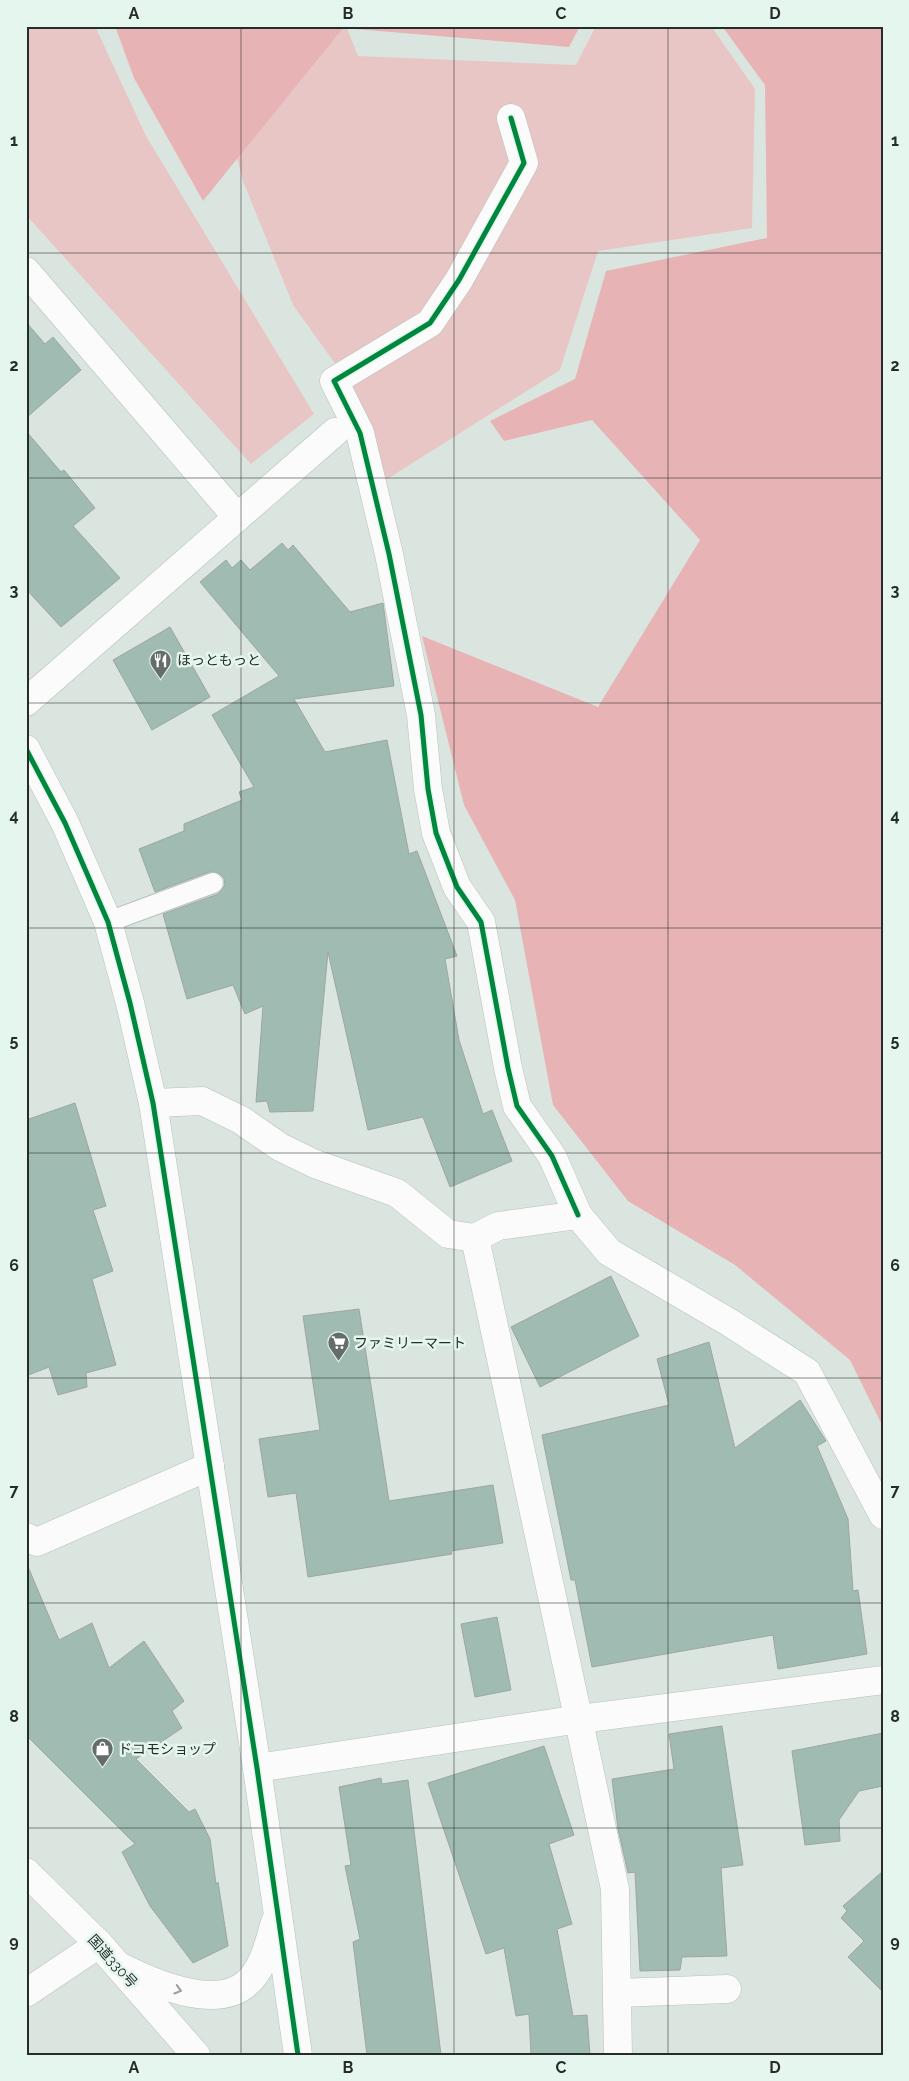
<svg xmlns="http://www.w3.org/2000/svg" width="909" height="2081" viewBox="0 0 909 2081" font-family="Raleway,'Noto Sans JP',sans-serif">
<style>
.green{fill:#e8c6c5}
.forest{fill:#e7b3b4}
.building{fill:#a0bbb1;stroke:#9ea6a2}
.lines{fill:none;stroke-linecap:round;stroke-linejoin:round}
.lane-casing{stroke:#b8c0bc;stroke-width:22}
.street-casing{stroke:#b8c0bc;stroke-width:29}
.secondary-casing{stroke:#b8c0bc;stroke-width:29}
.highway-casing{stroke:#b8c0bc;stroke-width:29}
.lane{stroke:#fafbfa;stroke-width:20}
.street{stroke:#fafbfa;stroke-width:28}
.secondary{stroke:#fafbfa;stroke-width:28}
.highway{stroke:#fafbfa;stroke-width:28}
.cycleway-casing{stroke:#e4f6ee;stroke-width:8}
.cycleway{stroke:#00873e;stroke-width:5}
.oneway{stroke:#9a9e9c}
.grid{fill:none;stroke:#252c29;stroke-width:1;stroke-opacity:0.55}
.labels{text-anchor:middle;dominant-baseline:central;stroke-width:5;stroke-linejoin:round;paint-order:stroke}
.poi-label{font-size:14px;fill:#252c29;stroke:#e4f6ee;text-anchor:start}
.street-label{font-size:14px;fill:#252c29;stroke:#e4f6ee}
.neatline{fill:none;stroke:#252c29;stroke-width:2}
.grid-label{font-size:16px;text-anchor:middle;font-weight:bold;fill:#252c29}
</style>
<rect width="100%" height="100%" fill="#dbe5e0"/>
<g class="green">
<polygon points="26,26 95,26 146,136 314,414 251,464 26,215"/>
<polygon points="203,26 346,26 358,56 576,65 596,26 711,26 755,89 752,228 598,251 560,370 384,481 349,383 293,305 243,181"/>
</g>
<g class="forest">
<polygon points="115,26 580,26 569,47 343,28 203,201 134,78"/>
<polygon points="722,26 883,26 883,1427 850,1360 735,1265 628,1201 553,1105 515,900 464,805 422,636 598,707 700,540 592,420 504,441 490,421 575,379 606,271 767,238 765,85"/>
</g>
<g class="building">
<polygon points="26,322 45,344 53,337 81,370 26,418"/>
<polygon points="26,431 61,472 64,470 95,508 73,526 120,578 61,627 26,589"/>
<polygon points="282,543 288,550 293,545 350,612 383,603 394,686 294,699 325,752 387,740 409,854 417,851 457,956 445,959 459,1040 483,1114 492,1110 512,1161 450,1187 423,1117 368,1130 328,952 313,1111 270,1112 267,1101 256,1102 263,1006 245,1014 233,985 187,999 163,914 218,894 225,885 224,878 220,874 209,872 155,892 139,849 184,831 184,824 242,800 239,792 254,787 212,715 279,676 200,582 226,560 232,568 241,560 250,570"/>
<polygon points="170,627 210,697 152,730 113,660"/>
<polygon points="75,1103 106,1206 93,1210 113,1271 92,1279 116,1365 86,1373 87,1387 58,1395 49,1367 26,1376 26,1120"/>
<polygon points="611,1276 639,1336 540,1387 511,1327"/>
<polygon points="359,1309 389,1501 493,1485 503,1543 451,1551 452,1554 308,1577 296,1493 268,1497 259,1439 320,1430 303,1316"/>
<polygon points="709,1342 735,1448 800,1400 826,1441 817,1446 848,1519 853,1591 858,1590 867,1654 778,1669 773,1635 592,1667 575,1580 571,1580 542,1435 669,1405 657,1359"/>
<polygon points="26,1562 59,1640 92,1623 109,1668 144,1641 184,1701 172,1711 182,1728 136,1759 189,1812 195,1809 210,1839 216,1884 218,1882 228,1946 193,1963 150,1906 122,1852 135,1844 26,1735"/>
<polygon points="497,1617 511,1690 475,1697 461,1624"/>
<polygon points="722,1726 743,1865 721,1868 727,1956 682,1957 680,1970 640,1971 635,1872 628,1873 618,1829 612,1779 674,1769 669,1734"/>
<polygon points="883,1733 883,1786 859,1791 839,1820 840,1841 805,1845 792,1751"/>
<polygon points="544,1746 574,1835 549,1844 572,1924 557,1929 573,2016 587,2015 590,2055 531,2055 529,2014 516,2016 504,1948 486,1954 428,1783"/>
<polygon points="381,1778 382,1784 408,1780 441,2055 367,2055 353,1942 360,1939 345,1866 351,1865 339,1787"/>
<polygon points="883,1871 883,1992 848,1957 864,1941 841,1918 847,1911 843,1906"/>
</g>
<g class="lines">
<defs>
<polyline id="lane" points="108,922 213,883"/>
<g id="street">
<polyline points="511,118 524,163 459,280 430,323 334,381 360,433 389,554 421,715 428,789 436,833 457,887 481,922 508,1068 517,1106 552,1156 578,1215"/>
<polyline points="26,271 237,517"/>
<polyline points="26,702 335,432"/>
<polyline points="153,1103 202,1101 241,1120 280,1147 315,1164 397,1193 448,1234 475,1238 498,1226 578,1215 609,1252 727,1321 807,1372 883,1515"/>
<polyline points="475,1238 615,1889 618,2055"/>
<polyline points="26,1537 37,1542 210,1466"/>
<polyline points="257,1768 580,1719 883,1680"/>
<polyline points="26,1993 99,1944"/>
<polyline points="617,1993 727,1989"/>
</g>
<g id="secondary">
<polyline points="26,749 65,823 108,922 130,1003 153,1103 257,1768 298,2055"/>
<path d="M 117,1965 C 148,1981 215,2012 247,1983 C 264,1968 269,1942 275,1922"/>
</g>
<polyline id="highway" points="26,1872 99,1944 196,2055"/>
</defs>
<use href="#lane" class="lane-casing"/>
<use href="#street" class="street-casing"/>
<use href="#secondary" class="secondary-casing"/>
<use href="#highway" class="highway-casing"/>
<use href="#lane" class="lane"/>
<use href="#street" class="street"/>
<use href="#secondary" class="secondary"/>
<use href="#highway" class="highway"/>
<defs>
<g id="cycleway">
<polyline points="511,118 524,163 459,280 430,323 334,381 360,433 389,554 421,715 428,789 436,833 457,887 481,922 508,1068 517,1106 552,1156 578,1215"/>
<polyline points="26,749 65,823 108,922 130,1003 153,1103 257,1768 298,2055"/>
</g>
</defs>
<use href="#cycleway" class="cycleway-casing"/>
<use href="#cycleway" class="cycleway"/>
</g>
<defs><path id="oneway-chevron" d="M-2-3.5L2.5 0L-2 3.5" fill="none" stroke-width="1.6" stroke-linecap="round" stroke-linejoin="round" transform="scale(1.25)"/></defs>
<use class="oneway" href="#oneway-chevron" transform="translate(178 1990) rotate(16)"/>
<path class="grid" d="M 241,26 L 241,2055M 454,26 L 454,2055M 668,26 L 668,2055M 26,253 L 883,253M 26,478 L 883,478M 26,703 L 883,703M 26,928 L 883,928M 26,1153 L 883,1153M 26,1378 L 883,1378M 26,1603 L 883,1603M 26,1828 L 883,1828"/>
<defs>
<symbol id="restaurant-pin" viewBox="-11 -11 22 30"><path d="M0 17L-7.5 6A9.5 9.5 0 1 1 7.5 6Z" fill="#656d69" stroke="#e4f6ee"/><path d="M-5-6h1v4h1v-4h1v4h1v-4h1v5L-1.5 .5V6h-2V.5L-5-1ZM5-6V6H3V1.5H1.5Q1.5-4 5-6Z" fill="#fff"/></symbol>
<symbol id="supermarket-pin" viewBox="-11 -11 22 30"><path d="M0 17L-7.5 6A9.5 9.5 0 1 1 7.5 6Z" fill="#656d69" stroke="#e4f6ee"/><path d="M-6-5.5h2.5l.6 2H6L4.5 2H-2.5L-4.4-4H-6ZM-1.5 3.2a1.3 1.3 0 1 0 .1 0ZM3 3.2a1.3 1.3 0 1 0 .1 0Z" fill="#fff"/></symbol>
<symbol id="shop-pin" viewBox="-11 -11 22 30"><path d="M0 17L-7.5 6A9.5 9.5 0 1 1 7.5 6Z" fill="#656d69" stroke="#e4f6ee"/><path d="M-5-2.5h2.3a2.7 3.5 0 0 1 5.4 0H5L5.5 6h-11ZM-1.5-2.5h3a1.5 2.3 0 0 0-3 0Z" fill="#fff"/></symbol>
</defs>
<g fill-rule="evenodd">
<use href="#restaurant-pin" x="148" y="648" width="25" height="34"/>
<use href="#supermarket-pin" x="326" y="1330" width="25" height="34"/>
<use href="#shop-pin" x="90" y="1736" width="25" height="34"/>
</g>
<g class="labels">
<g class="poi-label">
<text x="177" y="660">ほっともっと</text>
<text x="354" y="1343">ファミリーマート</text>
<text x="118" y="1749">ドコモショップ</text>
</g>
<g class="street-label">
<text transform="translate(113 1961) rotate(48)">国道330号</text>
</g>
</g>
<rect width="909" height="2081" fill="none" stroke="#e4f6ee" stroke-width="55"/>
<rect x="28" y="28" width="854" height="2026" class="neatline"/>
<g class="grid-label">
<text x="134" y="19">A</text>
<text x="348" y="19">B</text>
<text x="561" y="19">C</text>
<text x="775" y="19">D</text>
<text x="14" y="146">1</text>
<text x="895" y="146">1</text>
<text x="14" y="371">2</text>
<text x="895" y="371">2</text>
<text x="14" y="596">3</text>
<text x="895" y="596">3</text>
<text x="14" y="821">4</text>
<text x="895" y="821">4</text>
<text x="14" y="1046">5</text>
<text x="895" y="1046">5</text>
<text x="14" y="1271">6</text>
<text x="895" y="1271">6</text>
<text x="14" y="1496">7</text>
<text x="895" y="1496">7</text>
<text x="14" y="1722">8</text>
<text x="895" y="1722">8</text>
<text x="14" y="1947">9</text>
<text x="895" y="1947">9</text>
<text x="134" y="2073">A</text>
<text x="348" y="2073">B</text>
<text x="561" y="2073">C</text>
<text x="775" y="2073">D</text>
</g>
</svg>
